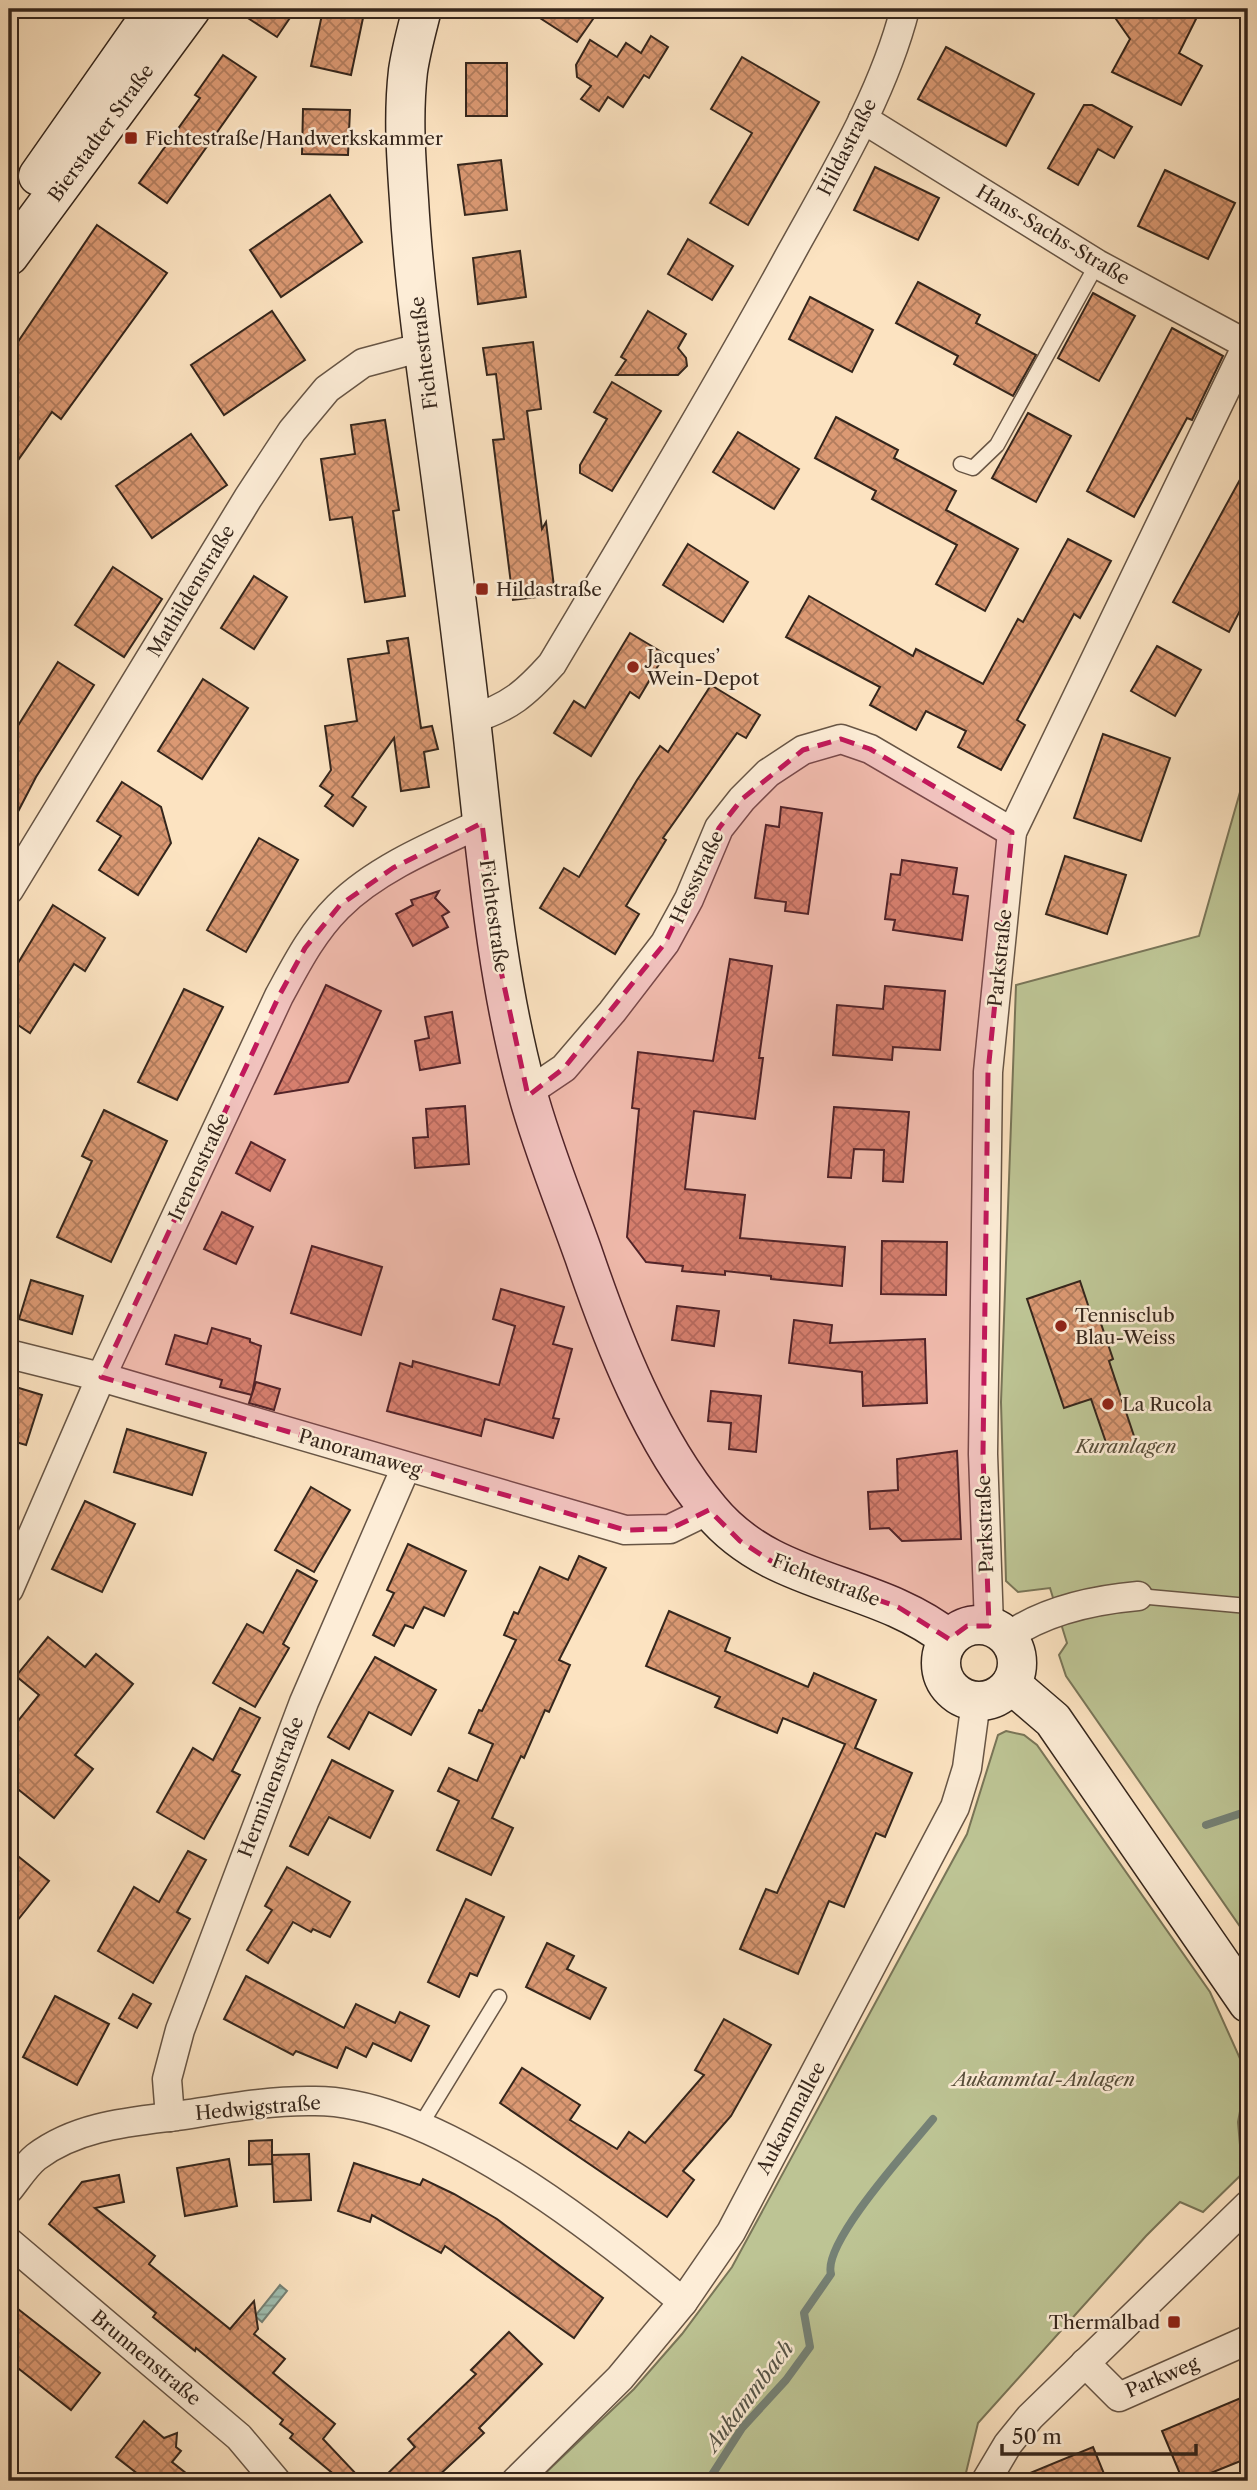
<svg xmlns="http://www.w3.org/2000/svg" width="1257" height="2490" viewBox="0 0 1257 2490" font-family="'Libre Caslon Text',serif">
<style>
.green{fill:#bdc494;stroke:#797558;stroke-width:2}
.water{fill:url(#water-rules);stroke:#758175;stroke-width:2}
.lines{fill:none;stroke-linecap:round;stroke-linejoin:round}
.stream{stroke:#758175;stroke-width:8}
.building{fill:url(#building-cross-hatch);stroke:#35261c;stroke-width:2}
.lane-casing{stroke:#675545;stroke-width:17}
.street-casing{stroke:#675545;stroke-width:31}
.secondary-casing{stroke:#35261c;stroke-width:41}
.lane{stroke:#fdedd7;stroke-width:14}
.street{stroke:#fdedd7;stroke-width:28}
.secondary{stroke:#fdedd7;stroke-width:38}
.marked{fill:#c2185b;fill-opacity:0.2;stroke:#c2185b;stroke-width:5;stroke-dasharray:14 9;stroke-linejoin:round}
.poi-dot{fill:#8f2418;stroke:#fdedd7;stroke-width:2.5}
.labels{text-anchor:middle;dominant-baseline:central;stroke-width:5;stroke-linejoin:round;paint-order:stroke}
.street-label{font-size:19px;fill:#35261c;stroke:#fdedd7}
.poi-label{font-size:19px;fill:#35261c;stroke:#fdedd7;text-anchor:start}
.park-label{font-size:19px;font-style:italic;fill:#574e3a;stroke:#fdedd7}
.water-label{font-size:21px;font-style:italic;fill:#555448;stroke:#fdedd7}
</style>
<defs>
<pattern id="water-rules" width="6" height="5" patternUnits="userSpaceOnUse" patternTransform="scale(1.75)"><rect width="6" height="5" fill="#9fbeb0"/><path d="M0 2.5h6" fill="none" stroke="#829a8e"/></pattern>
<pattern id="building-cross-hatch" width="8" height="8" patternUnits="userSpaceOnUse" patternTransform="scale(1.75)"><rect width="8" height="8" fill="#db9973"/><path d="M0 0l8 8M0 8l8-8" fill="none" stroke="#b27d5e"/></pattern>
</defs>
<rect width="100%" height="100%" fill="#fce3c1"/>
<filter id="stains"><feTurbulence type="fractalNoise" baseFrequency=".00286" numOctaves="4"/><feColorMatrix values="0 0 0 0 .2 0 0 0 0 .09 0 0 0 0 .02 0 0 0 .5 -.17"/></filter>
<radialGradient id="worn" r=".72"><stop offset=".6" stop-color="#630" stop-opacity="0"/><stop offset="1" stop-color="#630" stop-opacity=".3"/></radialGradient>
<g class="green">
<polygon points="1248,764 1248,1938 1066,1676 1059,1655 1067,1643 1050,1588 1018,1592 1006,1581 1001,1402 1016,985 1199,936"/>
<polygon points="1006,1731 1024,1735 1037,1745 1210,1992 1247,2074 1238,2122 1240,2145 1248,2156 1248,2168 1203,2212 1180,2202 1146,2236 978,2423 964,2481 537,2481 634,2389 682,2334 732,2267 967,1834 998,1735"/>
</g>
<polygon class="water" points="280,2285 287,2291 262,2322 255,2316"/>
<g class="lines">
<g class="stream">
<polyline points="1206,1825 1248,1811"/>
<path d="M 708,2481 L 742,2428 L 786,2380 L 810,2347 L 804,2313 L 831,2274 C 822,2243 911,2146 933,2119"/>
</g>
</g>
<g class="building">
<polygon points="234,9 296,9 277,37"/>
<polygon points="526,9 600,9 577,42"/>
<polygon points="1109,9 1201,9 1179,53 1202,66 1181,105 1112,72 1130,39"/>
<polygon points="323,10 363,18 351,75 311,66"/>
<polygon points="651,36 668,47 649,78 644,75 623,107 608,97 599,111 581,99 591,86 577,77 576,65 590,40 617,57 626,43 641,53"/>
<polygon points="946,47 1034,94 1006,146 918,99"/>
<polygon points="223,55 256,77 167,203 139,183 200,98 195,95"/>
<polygon points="742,57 819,102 748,225 710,203 752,133 711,109"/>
<rect x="466" y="63" width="41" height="53"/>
<polygon points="1084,105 1092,105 1132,127 1114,158 1098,149 1078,185 1048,168"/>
<polygon points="303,109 350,110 348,155 302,154"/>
<polygon points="501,160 507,210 465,215 458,165"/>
<polygon points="875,167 939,198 918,240 854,210"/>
<polygon points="1165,170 1235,203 1208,259 1138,226"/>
<polygon points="330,195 362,242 281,297 250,250"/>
<polygon points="97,225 167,273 61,419 52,412 9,473 9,355"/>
<polygon points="688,239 733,266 712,300 668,274"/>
<polygon points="520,251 526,297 478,304 473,258"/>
<polygon points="918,282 980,315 976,323 1036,355 1013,396 954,364 958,356 896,323"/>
<polygon points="1093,293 1135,316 1099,381 1058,358"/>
<polygon points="810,297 873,330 852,372 789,339"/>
<polygon points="272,311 305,360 224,415 191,365"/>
<polygon points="648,311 686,334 678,348 686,358 687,366 678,375 616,375 626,360 621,357"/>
<polygon points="1172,328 1223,356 1192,420 1187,418 1134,517 1087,491"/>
<polygon points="533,342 541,409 527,411 542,529 546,522 555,595 513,600 493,440 504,439 496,374 487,375 483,348"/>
<polygon points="612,382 661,411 612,491 580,473 580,465 607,419 594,412"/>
<polygon points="1028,413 1071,436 1036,502 992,478"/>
<polygon points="836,417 898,450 894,458 956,491 946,510 1018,549 985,611 936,584 957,545 872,499 876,491 815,458"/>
<polygon points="385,420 399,510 393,511 405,596 365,602 352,517 330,520 321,459 355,454 351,425"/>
<polygon points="738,432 799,469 774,509 713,472"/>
<polygon points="191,434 227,485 152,538 116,486"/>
<polygon points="1248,465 1248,595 1229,632 1173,602"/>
<polygon points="1068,539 1111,561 1080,618 1074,614 1017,720 1025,725 1001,770 958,747 966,731 926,711 916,730 870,705 880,687 786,637 809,596 913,656 916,649 983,684 1018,619 1023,622"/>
<polygon points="688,544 748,582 723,622 663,585"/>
<polygon points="113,567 162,599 124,657 75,625"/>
<polygon points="254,576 287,597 254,649 221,628"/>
<polygon points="630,633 665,654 639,698 630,692 591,756 554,733 574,701 585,708"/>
<polygon points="408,638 421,728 432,726 438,749 424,752 429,787 401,791 394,738 352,797 366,807 353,826 325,806 333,795 320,786 331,770 325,726 357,721 348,659 389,653 387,641"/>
<polygon points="1157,646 1201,670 1175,716 1131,691"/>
<polygon points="58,662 94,685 36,777 9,829 9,740"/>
<polygon points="203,679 248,708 202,779 158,751"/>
<polygon points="711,685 760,715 746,738 737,733 663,838 666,840 626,906 639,914 615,954 540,908 564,868 579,877 637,780 660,746 668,752"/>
<polygon points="1103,734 1170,758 1141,841 1074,818"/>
<polygon points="122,782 161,807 171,843 138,895 99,870 121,836 97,821"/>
<polygon points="781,807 822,813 808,914 785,911 786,902 755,898 766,825 779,827"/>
<polygon points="259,838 298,860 246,952 207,930"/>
<polygon points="1065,856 1126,875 1107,934 1046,914"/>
<polygon points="902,860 957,868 953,894 968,896 962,940 893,930 895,920 885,919 891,874 900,875"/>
<polygon points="439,891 435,898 449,912 442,916 448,927 413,946 396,914 413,905 411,900"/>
<polygon points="53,905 105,938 85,971 74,964 30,1033 9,1019 9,978"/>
<polygon points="730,959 772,966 759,1058 763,1058 755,1119 694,1111 685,1189 745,1195 740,1238 845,1247 842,1286 771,1279 771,1276 725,1271 725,1275 682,1271 683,1266 646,1262 627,1237 639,1109 632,1108 638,1052 713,1061"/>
<polygon points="326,985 381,1011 348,1082 275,1094"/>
<polygon points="885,986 945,991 940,1050 893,1047 892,1060 833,1055 837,1005 883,1009"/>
<polygon points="184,989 223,1007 177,1100 138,1082"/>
<polygon points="452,1012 460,1063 420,1070 415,1041 429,1038 425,1017"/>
<polygon points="465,1106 469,1164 415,1168 413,1138 428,1137 426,1109"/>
<polygon points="834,1107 909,1112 903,1182 883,1181 884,1150 854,1149 851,1178 828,1177"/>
<polygon points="104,1110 167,1141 111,1262 57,1237 92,1161 82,1156"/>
<polygon points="251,1142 285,1160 270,1191 236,1173"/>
<polygon points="222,1212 253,1227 236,1264 204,1249"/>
<polygon points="882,1241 947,1242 946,1295 881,1294"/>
<polygon points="312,1246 382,1267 361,1335 291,1313"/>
<polygon points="31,1280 83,1296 72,1334 19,1319"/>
<polygon points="1080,1281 1091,1314 1097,1312 1113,1359 1109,1361 1137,1445 1110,1454 1091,1399 1064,1408 1027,1299"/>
<polygon points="501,1289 564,1307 553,1344 572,1349 553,1418 559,1419 553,1438 485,1419 481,1436 387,1411 400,1363 412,1367 413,1361 499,1385 515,1326 493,1319"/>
<polygon points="677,1306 719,1311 714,1346 672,1340"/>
<polygon points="794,1320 832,1325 830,1343 925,1339 927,1403 863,1406 862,1372 789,1363"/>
<polygon points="212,1328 250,1339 250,1342 261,1346 252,1395 220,1387 222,1380 166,1364 175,1335 207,1344"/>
<polygon points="256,1382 280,1389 274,1410 249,1403"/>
<polygon points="9,1385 42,1395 26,1445 9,1440"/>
<polygon points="711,1391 761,1396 756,1452 729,1449 731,1423 708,1421"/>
<polygon points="127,1429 206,1453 192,1495 114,1472"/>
<polygon points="957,1451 961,1539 902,1541 889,1528 870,1529 868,1492 898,1490 897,1459"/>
<polygon points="311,1487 350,1510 314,1572 275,1550"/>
<polygon points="85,1501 135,1524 102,1592 52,1569"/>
<polygon points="408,1544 466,1571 444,1616 424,1607 413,1628 405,1625 394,1646 373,1635 394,1593 387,1590"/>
<polygon points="579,1556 606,1568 559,1660 570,1665 549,1712 545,1710 524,1758 521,1756 492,1818 513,1828 491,1875 437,1850 459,1801 438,1791 449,1768 477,1781 493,1744 469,1733 479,1710 482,1711 516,1640 504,1635 514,1612 518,1614 540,1567 568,1580"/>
<polygon points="297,1570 317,1581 283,1644 289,1648 255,1707 213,1683 247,1624 263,1633"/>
<polygon points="669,1611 730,1638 725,1651 808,1687 814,1673 876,1700 855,1748 912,1773 885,1837 876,1833 844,1907 829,1901 798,1974 740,1949 766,1889 777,1893 845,1744 783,1718 777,1733 715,1707 720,1697 646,1666"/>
<polygon points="48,1637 85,1667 96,1654 133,1684 75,1755 93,1769 54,1818 9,1782 9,1732 39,1695 16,1676"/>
<polygon points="375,1657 436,1690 411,1735 369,1712 349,1749 328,1737"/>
<polygon points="240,1708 260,1718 232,1771 240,1775 204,1839 157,1812 193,1748 213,1760"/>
<polygon points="332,1760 393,1791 370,1838 329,1817 308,1855 290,1846"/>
<polygon points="9,1849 49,1881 9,1931"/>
<polygon points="188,1851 206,1860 177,1912 190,1919 153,1983 98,1951 134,1887 159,1902"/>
<polygon points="287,1867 350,1902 330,1937 313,1929 311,1932 293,1922 268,1963 247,1950 272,1910 265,1906"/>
<polygon points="466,1899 504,1917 477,1976 470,1973 459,1997 428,1982"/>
<polygon points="547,1943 574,1956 567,1969 606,1988 590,2019 526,1987"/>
<polygon points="246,1976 344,2028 356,2004 395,2023 400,2012 429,2026 411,2061 373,2043 366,2057 346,2047 337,2068 296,2051 293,2055 224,2019"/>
<polygon points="133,1994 151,2004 137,2028 119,2018"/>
<polygon points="55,1996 109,2024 77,2085 23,2057"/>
<polygon points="724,2019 771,2045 731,2116 683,2171 694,2180 667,2217 500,2103 522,2068 580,2105 570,2120 617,2149 629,2132 645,2143 704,2075 695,2070"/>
<polygon points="272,2140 272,2164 249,2165 249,2141"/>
<polygon points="309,2154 311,2200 274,2202 272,2155"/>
<polygon points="229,2159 237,2206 185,2216 177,2168"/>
<polygon points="354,2163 420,2185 423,2179 454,2194 497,2219 603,2298 574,2338 445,2246 441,2253 372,2215 370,2222 338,2211"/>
<polygon points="119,2175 124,2202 95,2208 155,2256 149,2264 230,2329 254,2301 258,2329 254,2334 285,2359 273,2373 335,2424 323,2439 359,2477 356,2481 342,2481 290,2438 293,2434 280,2424 283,2420 196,2348 195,2351 153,2317 156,2313 49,2224 82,2182"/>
<polygon points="9,2302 100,2373 71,2410 9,2361"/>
<polygon points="509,2332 542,2364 479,2428 484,2433 433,2481 380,2481 415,2447 408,2439 476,2374 471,2370"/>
<polygon points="1248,2395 1248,2458 1191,2481 1183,2481 1162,2431"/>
<polygon points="144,2421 164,2438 177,2433 176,2447 181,2451 172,2462 196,2481 147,2481 116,2457"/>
<polygon points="1093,2447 1107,2481 1011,2481"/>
</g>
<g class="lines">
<defs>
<g id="lane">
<polyline points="961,464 973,468 997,445 1097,264"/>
<polyline points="1138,1596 1248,1606"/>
<polyline points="420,2126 499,1997"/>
</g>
<g id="street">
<polyline points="863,119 1097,264 1248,345"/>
<path d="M 471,719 C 509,708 526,693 552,664 C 633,528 715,392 791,253 C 834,175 883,95 905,9"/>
<polyline points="9,890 248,498 292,431 327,389 363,363 423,347"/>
<polyline points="527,1093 564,1068 612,1012 665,943 689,899 719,828 742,799 768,773 803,750 841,739 870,749 1012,832"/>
<polyline points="9,1354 101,1377 625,1530 670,1529 709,1510"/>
<path d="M 9,1589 L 101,1377 L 279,996 C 296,965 312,933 338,907 C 376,869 434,845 482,823"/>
<polyline points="989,1626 983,1454 988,1072 1012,832 1248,343"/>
<path d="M 1007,1637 C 1044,1611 1093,1600 1138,1596"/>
<polyline points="170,2117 167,2079 180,2030 304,1702 406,1467"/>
<path d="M 9,2189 C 17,2179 26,2165 36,2157 C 77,2126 129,2122 177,2116 C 223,2109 269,2100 315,2101 C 433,2101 594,2228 683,2302"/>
<polyline points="9,2242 239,2437 276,2481"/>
<polyline points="1085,2363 1119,2397 1248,2340"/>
<polyline points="516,2481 620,2378 683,2302 731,2232 955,1807 967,1768 976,1701"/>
<polyline points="986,2481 1008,2444 1030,2417 1248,2205"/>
</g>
<g id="secondary">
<path d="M 422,9 C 417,29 411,50 408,71 C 403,114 406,157 409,200 C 415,304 432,407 445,510 C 456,595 467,680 476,765 C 488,875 498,984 527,1091 C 542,1147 565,1202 584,1256 C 613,1341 652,1441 710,1510 C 773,1587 875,1580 949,1639"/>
<polyline points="38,176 155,9"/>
<polyline points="9,256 191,9"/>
<circle cx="979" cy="1663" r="38"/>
<polyline points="1011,1684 1053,1720 1248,2003"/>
</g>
</defs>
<use href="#lane" class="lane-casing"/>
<use href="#street" class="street-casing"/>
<use href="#secondary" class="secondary-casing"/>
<use href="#lane" class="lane"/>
<use href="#street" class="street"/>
<use href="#secondary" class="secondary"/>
</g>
<path class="marked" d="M 841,739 L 870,749 L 1012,832 L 988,1072 L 983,1454 L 989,1626 L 967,1626 L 949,1639 L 898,1607 L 774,1563 L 740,1541 L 709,1510 L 670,1529 L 625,1530 L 101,1377 L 279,996 L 305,948 L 340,905 L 393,868 L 482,823 L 499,962 L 528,1096 L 564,1068 L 665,943 L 719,828 L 742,799 L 803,750 Z"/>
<g class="poi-dot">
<rect x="124" y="131" width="14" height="14" rx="3.5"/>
<rect x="475" y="582" width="14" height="14" rx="3.5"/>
<circle cx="633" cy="667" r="7"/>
<circle cx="1061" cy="1326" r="7"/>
<circle cx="1108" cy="1404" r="7"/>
<rect x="1167" y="2315" width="14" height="14" rx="3.5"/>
</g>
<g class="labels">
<g class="street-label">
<text transform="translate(101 133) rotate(-54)">Bierstadter Straße</text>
<text transform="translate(847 147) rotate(-63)">Hildastraße</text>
<text transform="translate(1053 235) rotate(31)">Hans-Sachs-Straße</text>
<text transform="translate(424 353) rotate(-97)">Fichtestraße</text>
<text transform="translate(191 591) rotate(-59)">Mathildenstraße</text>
<text transform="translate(697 877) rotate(-65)">Hessstraße</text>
<text transform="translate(494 916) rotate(82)">Fichtestraße</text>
<text transform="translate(1000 958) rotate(-84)">Parkstraße</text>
<text transform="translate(199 1167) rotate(-65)">Irenenstraße</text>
<text transform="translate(360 1453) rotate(16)">Panoramaweg</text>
<text transform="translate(985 1524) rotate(-92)">Parkstraße</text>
<text transform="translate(826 1580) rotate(21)">Fichtestraße</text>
<text transform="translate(271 1787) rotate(-69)">Herminenstraße</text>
<text transform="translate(258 2108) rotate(-5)">Hedwigstraße</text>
<text transform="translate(791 2118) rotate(-62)">Aukammallee</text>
<text transform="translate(146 2358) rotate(40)">Brunnenstraße</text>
<text transform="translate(1162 2377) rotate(-23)">Parkweg</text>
</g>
<g class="poi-label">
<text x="145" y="138">Fichtestraße/Handwerkskammer</text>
<text x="496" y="589">Hildastraße</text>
<text x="647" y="656">Jacques’<tspan x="647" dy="22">Wein-Depot</tspan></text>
<text x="1075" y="1315">Tennisclub<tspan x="1075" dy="22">Blau-Weiss</tspan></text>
<text x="1122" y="1404">La Rucola</text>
<text x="1160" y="2322" text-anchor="end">Thermalbad</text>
</g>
<g class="park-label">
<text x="1126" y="1446">Kuranlagen</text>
<text x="1044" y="2079">Aukammtal-Anlagen</text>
</g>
<g class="water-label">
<text transform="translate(749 2396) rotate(-53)">Aukammbach</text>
</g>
</g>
<rect width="1257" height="2490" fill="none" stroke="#fce3c1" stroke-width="35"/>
<rect x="10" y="10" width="1236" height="2469" fill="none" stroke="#35261c" stroke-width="3.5"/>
<rect x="18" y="18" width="1222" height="2455" fill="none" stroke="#35261c" stroke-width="2"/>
<path d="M1002 2444v10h194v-10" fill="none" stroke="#35261c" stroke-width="3.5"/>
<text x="1012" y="2444" font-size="21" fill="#35261c" stroke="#fdedd7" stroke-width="5" paint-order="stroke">50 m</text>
<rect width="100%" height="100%" filter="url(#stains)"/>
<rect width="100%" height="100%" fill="url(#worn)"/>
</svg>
